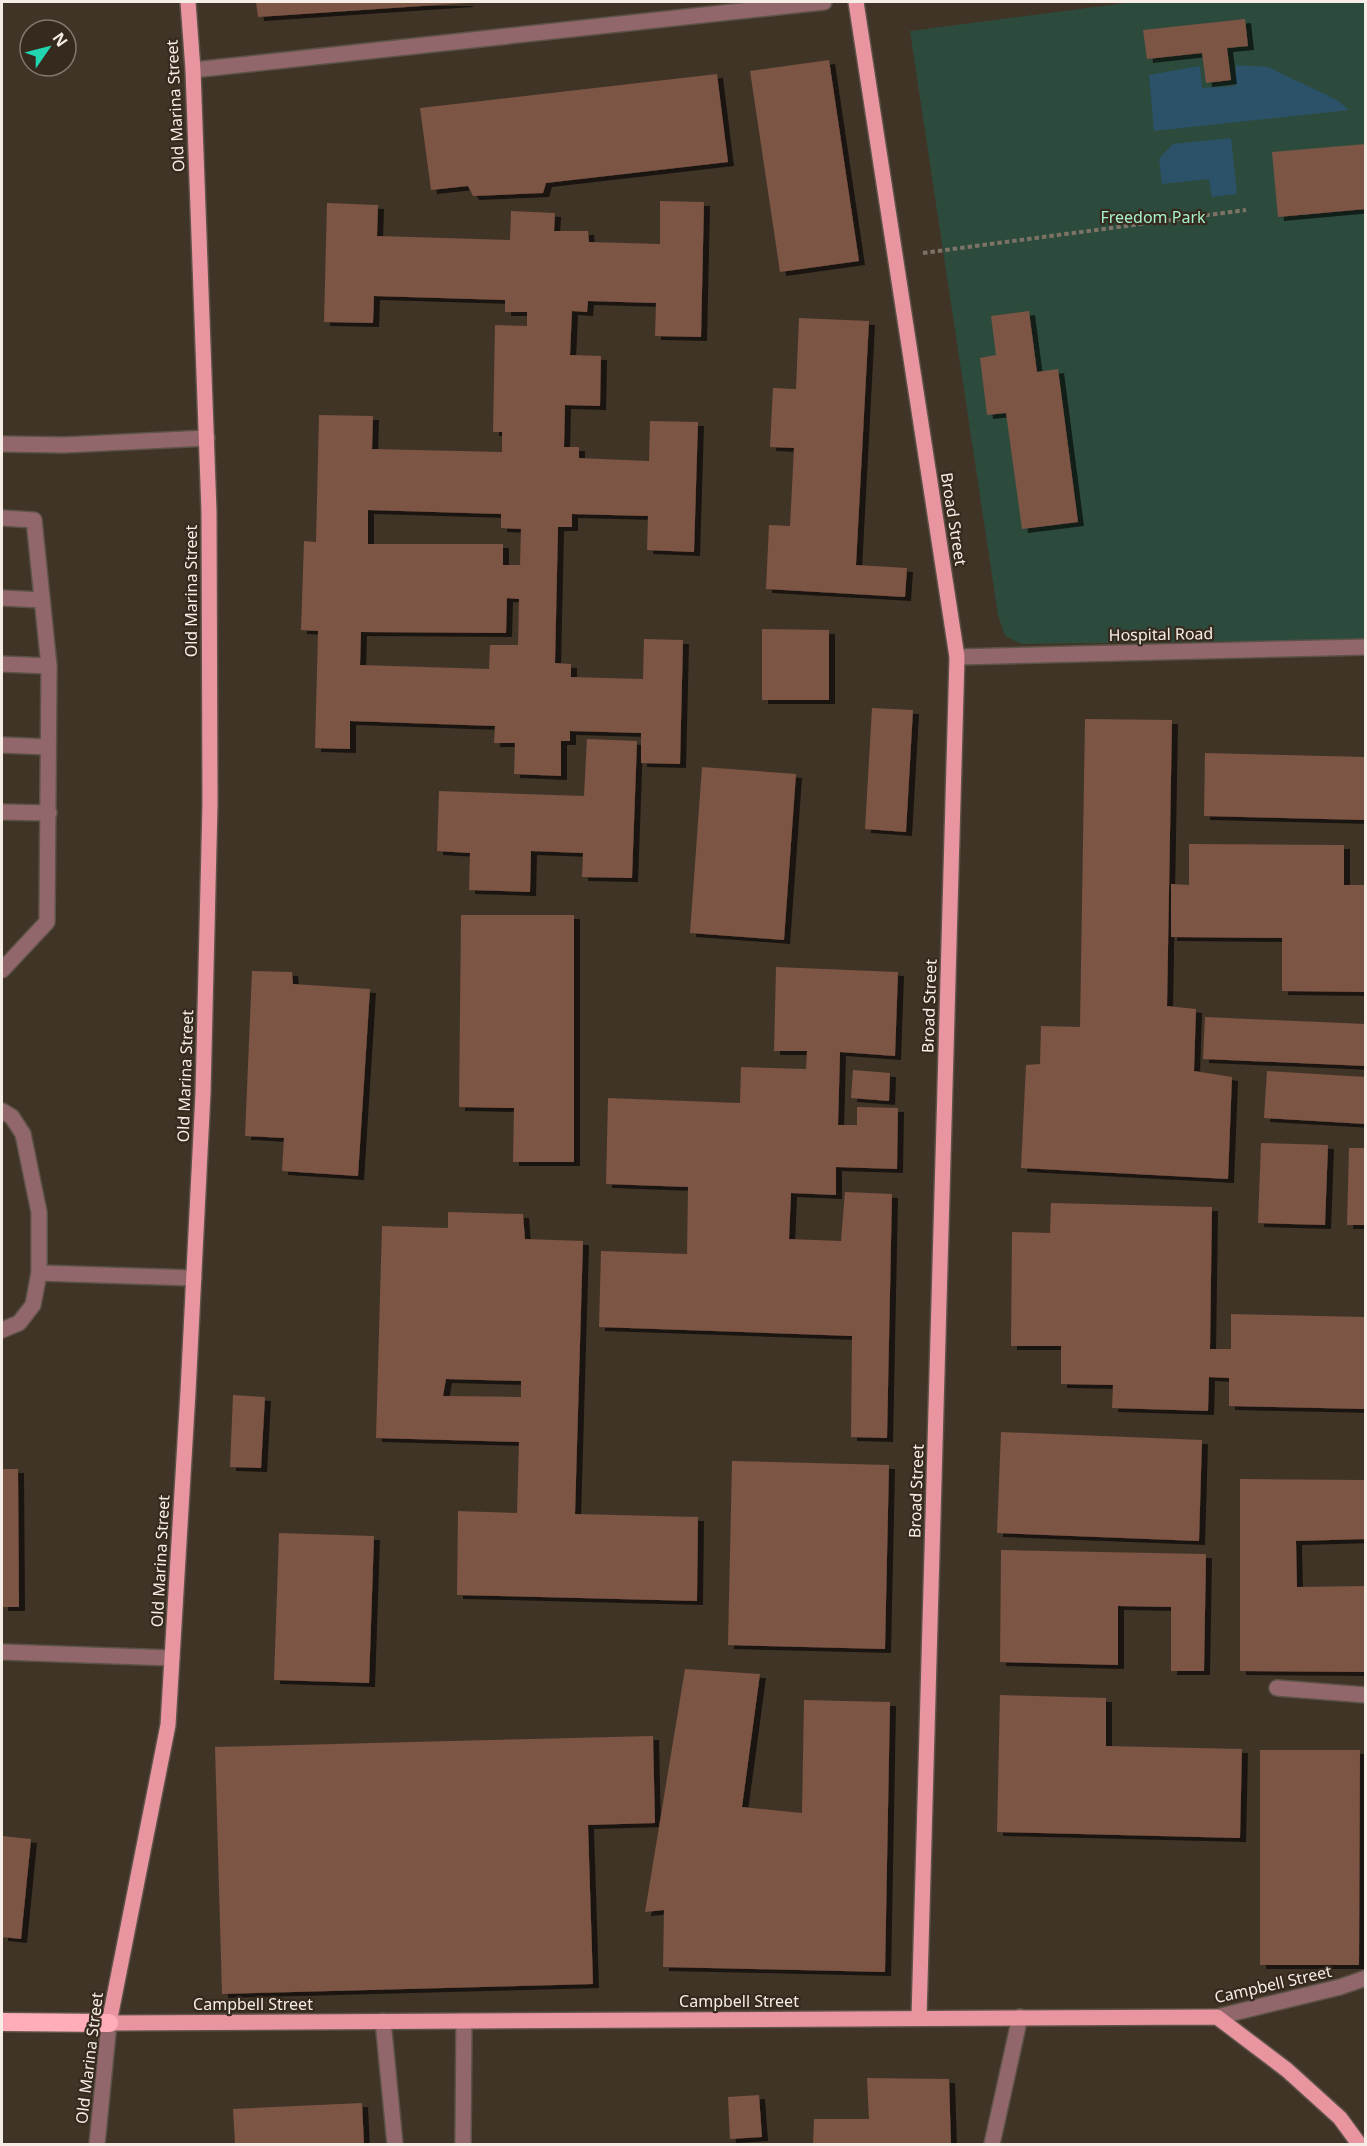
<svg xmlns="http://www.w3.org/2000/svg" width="1367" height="2146" viewBox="0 0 1367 2146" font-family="'Noto Sans',sans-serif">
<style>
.green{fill:#2d4b3d}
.water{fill:#2c526a}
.building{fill:#7c5444;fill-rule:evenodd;filter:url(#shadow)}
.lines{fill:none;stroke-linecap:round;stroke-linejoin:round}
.minor-casing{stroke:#5d5246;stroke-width:18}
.major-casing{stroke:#5d5246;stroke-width:18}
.highway-casing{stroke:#5d5246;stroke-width:21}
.path{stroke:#7c7266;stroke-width:4;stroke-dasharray:4.5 3;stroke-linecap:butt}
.minor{stroke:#91676c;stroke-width:15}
.major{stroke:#e995a0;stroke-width:15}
.highway{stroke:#ffaeb9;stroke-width:18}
.labels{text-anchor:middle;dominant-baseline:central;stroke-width:4.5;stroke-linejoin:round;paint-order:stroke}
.street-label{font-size:16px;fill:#f6eee6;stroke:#362a1e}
.park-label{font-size:16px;fill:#a5f1ce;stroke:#362a1e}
</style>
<defs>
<filter id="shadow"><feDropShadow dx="6" dy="4" stdDeviation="0" flood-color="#0009"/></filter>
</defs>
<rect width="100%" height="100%" fill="#403427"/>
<polygon class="green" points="1134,2 1365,2 1365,640 1021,644 1005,636 998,615 910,31"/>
<g class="water">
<polygon points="1236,65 1268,67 1337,100 1349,110 1154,131 1149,75 1200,66 1202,88 1235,86"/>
<polygon points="1231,138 1237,194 1212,197 1209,179 1162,184 1159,159 1173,144"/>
</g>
<g class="building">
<polygon points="256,2 467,2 467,3 258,17"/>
<polygon points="1245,19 1248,46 1227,48 1231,80 1206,83 1202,53 1147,59 1143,30"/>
<polygon points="829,60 859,261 780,272 750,71"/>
<polygon points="717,74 728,162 546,183 543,193 473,196 468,186 431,190 420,108"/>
<polygon points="1366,144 1366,209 1278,217 1272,152"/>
<path d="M 660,201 L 704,202 L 701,337 L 655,336 L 656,303 L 588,301 L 587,312 L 572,311 L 570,355 L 601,356 L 600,406 L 565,405 L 564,447 L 579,447 L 579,458 L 649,461 L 650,421 L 698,422 L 694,552 L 647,550 L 648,516 L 572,514 L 572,527 L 558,527 L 555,663 L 571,664 L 571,677 L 643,679 L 644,639 L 683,640 L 680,764 L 641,763 L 641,733 L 570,731 L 570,741 L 561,741 L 561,776 L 514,774 L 515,743 L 494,743 L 495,726 L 350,721 L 350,749 L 315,748 L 318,631 L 301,630 L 304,541 L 316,542 L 319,415 L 373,416 L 372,449 L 502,452 L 502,432 L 493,432 L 495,325 L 527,326 L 527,312 L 505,312 L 505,300 L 374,296 L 373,323 L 324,322 L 327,203 L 378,205 L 377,236 L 510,240 L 511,211 L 555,213 L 554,231 L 588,231 L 589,242 L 660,244 ZM 368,510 L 501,514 L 501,528 L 521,529 L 520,565 L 503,565 L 503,544 L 368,544 ZM 507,598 L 519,599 L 518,645 L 490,645 L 489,669 L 360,665 L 361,632 L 506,633 Z"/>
<polygon points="1029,311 1037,372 1058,369 1078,522 1022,529 1006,413 987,415 980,358 996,355 991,316"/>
<polygon points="799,318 869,321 856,565 907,568 905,597 766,589 769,525 790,526 794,448 770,447 773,388 796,389"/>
<polygon points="762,629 829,630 829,700 762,700"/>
<polygon points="872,708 913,710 906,832 865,829"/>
<polygon points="1085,719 1172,720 1167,1006 1196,1009 1194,1071 1232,1077 1228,1179 1021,1168 1026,1065 1040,1064 1041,1026 1080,1027"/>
<polygon points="587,739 637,741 632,878 582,877 583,853 531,851 530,892 469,890 470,853 437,851 439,791 584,796"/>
<polygon points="1205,753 1366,757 1366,820 1204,816"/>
<polygon points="702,767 796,774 784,940 690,933"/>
<polygon points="1189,844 1344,845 1344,885 1366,885 1366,992 1282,991 1282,938 1171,937 1171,884 1189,885"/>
<polygon points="461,915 574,915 574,1162 513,1162 514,1108 459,1107"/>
<polygon points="776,967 898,972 895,1056 840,1052 838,1125 857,1125 857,1107 898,1108 897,1169 836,1167 836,1195 791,1193 789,1239 841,1241 845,1192 892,1194 887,1438 851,1437 852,1336 599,1327 601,1251 687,1254 688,1187 606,1184 608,1098 740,1103 741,1067 806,1069 807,1051 774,1051"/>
<polygon points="252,971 292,972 293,984 370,989 358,1176 282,1171 284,1138 245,1136"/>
<polygon points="1205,1017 1366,1024 1366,1066 1203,1059"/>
<polygon points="853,1070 890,1073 889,1101 851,1098"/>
<polygon points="1267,1071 1366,1077 1366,1124 1264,1118"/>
<polygon points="1261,1143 1328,1145 1325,1225 1258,1223"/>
<polygon points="1349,1148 1366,1148 1366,1225 1347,1225"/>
<polygon points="1051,1203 1212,1207 1210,1349 1231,1349 1231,1314 1366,1317 1366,1409 1229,1406 1229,1378 1209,1377 1208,1411 1112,1408 1113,1385 1061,1384 1061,1346 1011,1346 1012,1232 1050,1233"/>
<path d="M 448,1212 L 523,1214 L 525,1239 L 583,1241 L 575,1514 L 698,1517 L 697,1601 L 457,1595 L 458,1511 L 517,1513 L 519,1442 L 376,1438 L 382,1226 L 448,1228 ZM 446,1379 L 521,1381 L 521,1397 L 443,1396 Z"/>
<polygon points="233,1395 265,1397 261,1468 230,1467"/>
<polygon points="1001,1432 1202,1440 1199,1541 997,1533"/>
<polygon points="732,1461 889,1465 885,1649 728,1645"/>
<polygon points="2,1469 18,1469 19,1607 2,1607"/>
<polygon points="1240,1479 1366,1480 1366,1539 1296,1541 1297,1587 1366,1586 1366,1672 1240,1671"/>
<polygon points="279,1533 374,1536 369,1683 274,1680"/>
<polygon points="1001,1550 1206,1554 1204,1671 1171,1671 1171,1607 1118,1606 1118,1665 1000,1662"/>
<polygon points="685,1669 760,1674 742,1807 802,1813 804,1700 890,1702 885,1972 663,1967 664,1910 645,1912"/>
<polygon points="1000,1695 1106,1698 1106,1746 1242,1749 1240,1838 997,1832"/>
<polygon points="653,1736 655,1823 588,1825 593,1984 222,1994 215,1747"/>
<polygon points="1260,1750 1360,1750 1359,1965 1260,1965"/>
<polygon points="2,1836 31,1839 21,1939 2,1937"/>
<polygon points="867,2078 949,2079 951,2144 813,2144 814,2119 869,2119"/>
<polygon points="759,2095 762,2137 730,2139 728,2097"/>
<polygon points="362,2103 364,2144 235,2144 233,2109"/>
</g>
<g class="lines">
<defs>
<g id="minor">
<polyline points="193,70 824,2"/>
<polyline points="2,444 64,445 207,438"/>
<polyline points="2,518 34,520 49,666 47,922 2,970"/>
<polyline points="2,598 42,600"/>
<polyline points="957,657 1366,647"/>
<polyline points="2,664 49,666"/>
<polyline points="2,745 48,747"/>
<polyline points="2,812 49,813"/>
<polyline points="2,1111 12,1117 23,1134 39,1212 39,1273 33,1305 19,1323 2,1330"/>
<polyline points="39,1273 194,1278"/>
<polyline points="2,1652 172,1658"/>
<polyline points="1277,1688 1366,1695"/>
<polyline points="1217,2017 1340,1987 1366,1978"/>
<polyline points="383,2021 395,2144"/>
<polyline points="97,2144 109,2023"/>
<polyline points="463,2144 464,2021"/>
<polyline points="992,2144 1020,2017"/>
</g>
<g id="major">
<polyline points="188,2 193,70 209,512 210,804 203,1093 188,1392 168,1725 109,2023 1217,2017 1287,2070 1340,2118 1359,2144"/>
<polyline points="856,2 957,657 919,2018"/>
</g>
<polyline id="highway" points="2,2022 109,2023"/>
</defs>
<use href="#minor" class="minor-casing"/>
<use href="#major" class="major-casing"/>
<use href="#highway" class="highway-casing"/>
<polyline class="path" points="923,253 1246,210"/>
<use href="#minor" class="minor"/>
<use href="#major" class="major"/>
<use href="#highway" class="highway"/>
</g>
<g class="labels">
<g class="street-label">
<text transform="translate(175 106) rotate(-93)">Old Marina Street</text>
<text transform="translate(954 519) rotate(81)">Broad Street</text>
<text transform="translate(191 591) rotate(-90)">Old Marina Street</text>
<text transform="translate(1161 634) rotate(-1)">Hospital Road</text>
<text transform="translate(929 1006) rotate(-88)">Broad Street</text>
<text transform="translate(185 1076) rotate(-88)">Old Marina Street</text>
<text transform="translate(916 1491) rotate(-88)">Broad Street</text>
<text transform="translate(160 1561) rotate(-87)">Old Marina Street</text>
<text transform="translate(1273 1984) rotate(-13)">Campbell Street</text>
<text x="739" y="2001">Campbell Street</text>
<text x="253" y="2004">Campbell Street</text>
<text transform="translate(89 2058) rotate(-83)">Old Marina Street</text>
</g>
<g class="park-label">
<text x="1153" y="217">Freedom Park</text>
</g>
</g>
<rect width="1367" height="2146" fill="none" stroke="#f6eee6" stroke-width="6"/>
<g transform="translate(48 48) rotate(55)"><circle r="28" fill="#362a1e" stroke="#83786e" stroke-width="1.5"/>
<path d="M0-4.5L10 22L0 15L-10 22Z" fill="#20d5b0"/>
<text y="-9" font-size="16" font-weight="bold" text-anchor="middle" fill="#f6eee6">N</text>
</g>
</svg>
